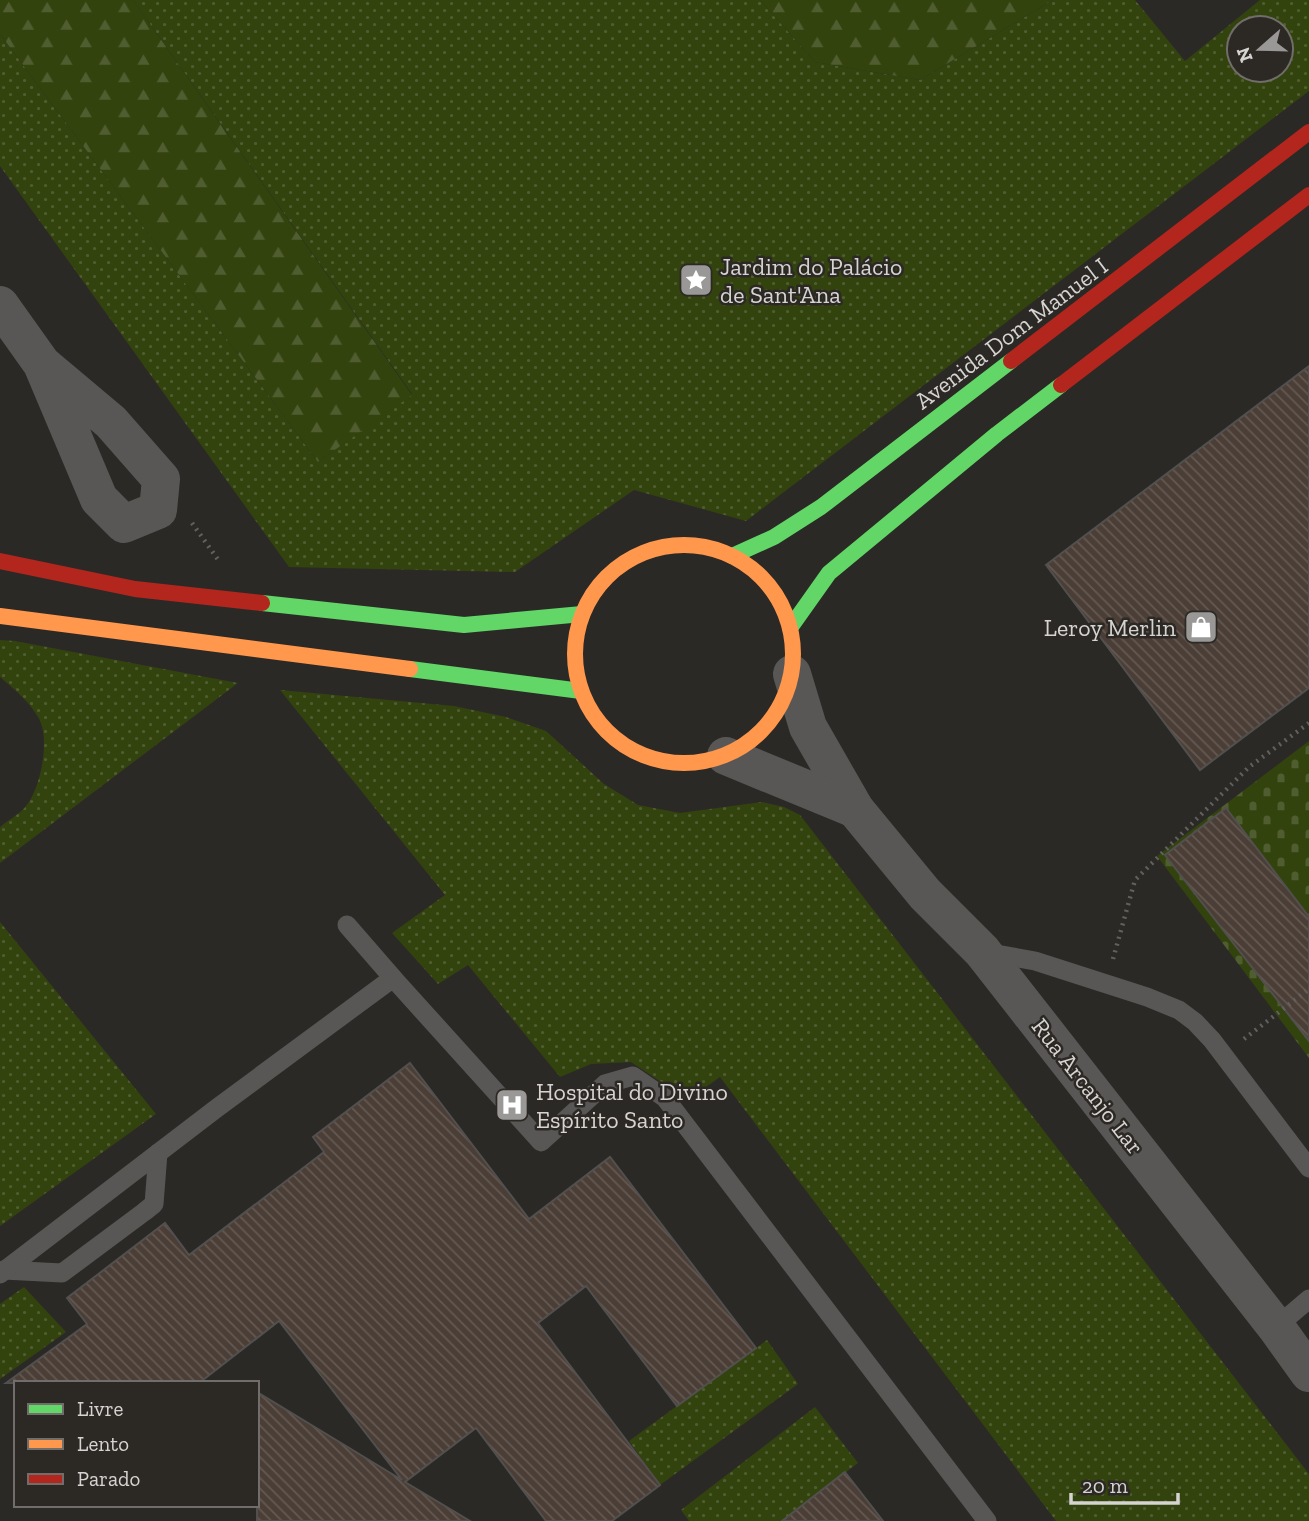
<svg xmlns="http://www.w3.org/2000/svg" width="1309" height="1521" viewBox="0 0 1309 1521" font-family="'Zilla Slab',serif">
<style>
.grass{fill:url(#grass-dots);fill-rule:evenodd}
.forest{fill:url(#forest-firs)}
.cemetery{fill:url(#cemetery-stones)}
.building{fill:url(#building-back-hatch);stroke:#52504f;stroke-width:2}
.lines{fill:none;stroke-linecap:round;stroke-linejoin:round}
.path{stroke:#61605e;stroke-width:4.5;stroke-dasharray:2 5;stroke-linecap:butt}
.lane{stroke:#585756;stroke-width:19}
.street{stroke:#585756;stroke-width:38}
.fast{stroke:#63d668;stroke-width:16}
.slow{stroke:#ff974d;stroke-width:16}
.jam{stroke:#b3261e;stroke-width:16}
.labels{text-anchor:middle;dominant-baseline:central;stroke-width:5;stroke-linejoin:round;paint-order:stroke}
.poi-label{font-size:24px;fill:#d6d4d2;stroke:#2c2925;text-anchor:start}
.street-label{font-size:24px;fill:#d6d4d2;stroke:#2c2925}
</style>
<defs>
<pattern id="grass-dots" width="8" height="8" patternUnits="userSpaceOnUse" patternTransform="scale(1.75)"><rect width="8" height="8" fill="#32430e"/><path d="M2 2h.1M6 6h.1" fill="none" stroke="#4f5d30" stroke-width="1.8" stroke-linecap="round"/></pattern>
<pattern id="forest-firs" width="22" height="20" patternUnits="userSpaceOnUse" patternTransform="scale(1.75)"><rect width="22" height="20" fill="#32430e"/><path d="M5 1l3.5 6h-7zM16 11l3.5 6h-7z" fill="#4f5d30"/></pattern>
<pattern id="cemetery-stones" width="16" height="16" patternUnits="userSpaceOnUse" patternTransform="scale(1.75)"><rect width="16" height="16" fill="#32430e"/><path d="M2 7V4a2 2 0 0 1 4 0v3zM10 15v-3a2 2 0 0 1 4 0v3z" fill="#4f5d30"/></pattern>
<pattern id="building-back-hatch" width="6" height="6" patternUnits="userSpaceOnUse" patternTransform="scale(1.75)"><rect width="6" height="6" fill="#4b3e36"/><path d="M-1 5l2 2M0 0l6 6M5-1l2 2" fill="none" stroke="#645952"/></pattern>
</defs>
<rect width="100%" height="100%" fill="#2b2926"/>
<g class="grass">
<path d="M 133,0 L 760,0 L 815,62 L 920,80 L 1053,0 L 1135,0 L 1185,61 L 1260,0 L 1309,0 L 1309,91 L 746,521 L 634,490 L 515,572 L 289,567 L 0,166 L 0,34 L 318,462 L 412,394 ZM 1239,28 L 1281,28 L 1281,70 L 1239,70 Z"/>
<path d="M 0,640 L 15,641 L 238,683 L 0,863 L 0,827 C 8,820 20,814 26,806 C 41,788 51,737 38,717 C 29,701 13,688 0,677 Z"/>
<polygon points="280,690 454,706 506,717 546,731 604,784 638,805 680,813 762,802 784,807 800,815 1309,1474 1309,1521 1056,1521 720,1077 688,1100 631,1062 591,1064 560,1077 468,965 438,984 392,933 445,895"/>
<polygon points="0,922 156,1114 0,1226"/>
<polygon points="24,1287 66,1332 0,1379 0,1304"/>
<polygon points="767,1340 798,1384 660,1485 629,1441"/>
<polygon points="815,1407 858,1463 782,1521 689,1521 681,1510"/>
</g>
<g class="forest">
<polygon points="0,0 133,0 412,395 318,462 0,34"/>
<polygon points="760,0 1053,0 920,80 815,62"/>
</g>
<polygon class="cemetery" points="1309,741 1309,1058 1157,856"/>
<g class="building">
<polygon points="1309,366 1309,688 1200,770 1046,565"/>
<polygon points="1226,808 1309,917 1309,1041 1165,855"/>
<polygon points="410,1063 529,1219 610,1157 756,1348 677,1406 586,1286 538,1323 660,1485 612,1521 546,1521 476,1428 405,1482 470,1521 257,1521 257,1392 402,1480 279,1321 199,1383 6,1383 87,1324 67,1298 165,1223 189,1255 324,1152 313,1137"/>
<polygon points="845,1472 883,1521 782,1521"/>
</g>
<g class="lines">
<g class="path">
<polyline points="192,523 219,561"/>
<polyline points="1113,959 1135,880 1249,767 1309,723"/>
<polyline points="1244,1039 1309,989"/>
</g>
<g class="lane">
<polyline points="347,925 393,978"/>
<polyline points="985,952 1035,961 1147,997 1179,1010 1195,1022 1212,1040 1309,1168"/>
<polyline points="4,1270 62,1273 144,1212 154,1204 158,1153"/>
<polyline points="0,1274 217,1108 393,978 541,1142 605,1084 633,1076 665,1098 987,1521"/>
<polyline points="1276,1327 1309,1299"/>
</g>
<g class="street">
<polyline points="0,305 42,364 99,499 124,524 158,510 161,479 111,422 42,364"/>
<polyline points="792,674 808,727 855,809 925,894 982,951 1276,1327 1309,1373"/>
<polyline points="726,756 855,809"/>
</g>
<g class="fast">
<polyline points="732,556 774,537 821,507 1011,361"/>
<polyline points="262,603 464,625 582,614"/>
<polyline points="790,628 829,573 997,434 1061,385"/>
<polyline points="410,669 581,691"/>
</g>
<g class="slow">
<circle cx="684" cy="654" r="109"/>
<polyline points="0,616 410,669"/>
</g>
<g class="jam">
<polyline points="1011,361 1309,132"/>
<polyline points="1061,385 1309,195"/>
<polyline points="0,561 135,589 262,603"/>
</g>
</g>
<defs>
<symbol id="sight-square" viewBox="-11 -11 22 22"><rect x="-9" y="-9" width="18" height="18" rx="4" fill="#9a9896" stroke="#2c2925"/><path d="M0-6L1.8-2.2L6-1.7L2.9 1.2L3.7 5.4L0 3.3L-3.7 5.4L-2.9 1.2L-6-1.7L-1.8-2.2Z" fill="#fff"/></symbol>
<symbol id="shop-square" viewBox="-11 -11 22 22"><rect x="-9" y="-9" width="18" height="18" rx="4" fill="#9a9896" stroke="#2c2925"/><path d="M-5-2.5h2.3a2.7 3.5 0 0 1 5.4 0H5L5.5 6h-11ZM-1.5-2.5h3a1.5 2.3 0 0 0-3 0Z" fill="#fff"/></symbol>
<symbol id="hospital-square" viewBox="-11 -11 22 22"><rect x="-9" y="-9" width="18" height="18" rx="4" fill="#9a9896" stroke="#2c2925"/><path d="M-5-5h3v3.5h4V-5h3V5h-3V1.5h-4V5h-3Z" fill="#fff"/></symbol>
</defs>
<g fill-rule="evenodd">
<use href="#sight-square" x="677" y="261" width="38" height="38"/>
<use href="#shop-square" x="1182" y="608" width="38" height="38"/>
<use href="#hospital-square" x="493" y="1086" width="38" height="38"/>
</g>
<g class="labels">
<g class="poi-label">
<text x="720" y="266">Jardim do Palácio<tspan x="720" dy="28">de Sant'Ana</tspan></text>
<text x="1176" y="627" text-anchor="end">Leroy Merlin</text>
<text x="536" y="1091">Hospital do Divino<tspan x="536" dy="28">Espírito Santo</tspan></text>
</g>
<g class="street-label">
<text transform="translate(1011 333) rotate(-37)">Avenida Dom Manuel I</text>
<text transform="translate(1088 1086) rotate(52)">Rua Arcanjo Lar</text>
</g>
</g>
<rect x="14" y="1381" width="245" height="126" fill="#2c2925" stroke="#706d6a" stroke-width="2"/>
<rect x="28" y="1404" width="35" height="10" fill="#63d668" stroke="#706d6a" stroke-width="2"/>
<text x="77" y="1416" font-size="21" fill="#d6d4d2">Livre</text>
<rect x="28" y="1439" width="35" height="10" fill="#ff974d" stroke="#706d6a" stroke-width="2"/>
<text x="77" y="1451" font-size="21" fill="#d6d4d2">Lento</text>
<rect x="28" y="1474" width="35" height="10" fill="#b3261e" stroke="#706d6a" stroke-width="2"/>
<text x="77" y="1486" font-size="21" fill="#d6d4d2">Parado</text>
<g transform="translate(1260 49) rotate(250)"><circle r="33" fill="#2c2925" stroke="#706d6a" stroke-width="2"/>
<path d="M0-5L12 26L0 18L-12 26Z" fill="#9a9896"/>
<text y="-10" font-size="19" font-weight="bold" text-anchor="middle" fill="#d6d4d2">N</text>
</g>
<path d="M1071 1493v10h107v-10" fill="none" stroke="#d6d4d2" stroke-width="3.5"/>
<text x="1082" y="1493" font-size="21" fill="#d6d4d2" stroke="#2c2925" stroke-width="5" paint-order="stroke">20 m</text>
</svg>
